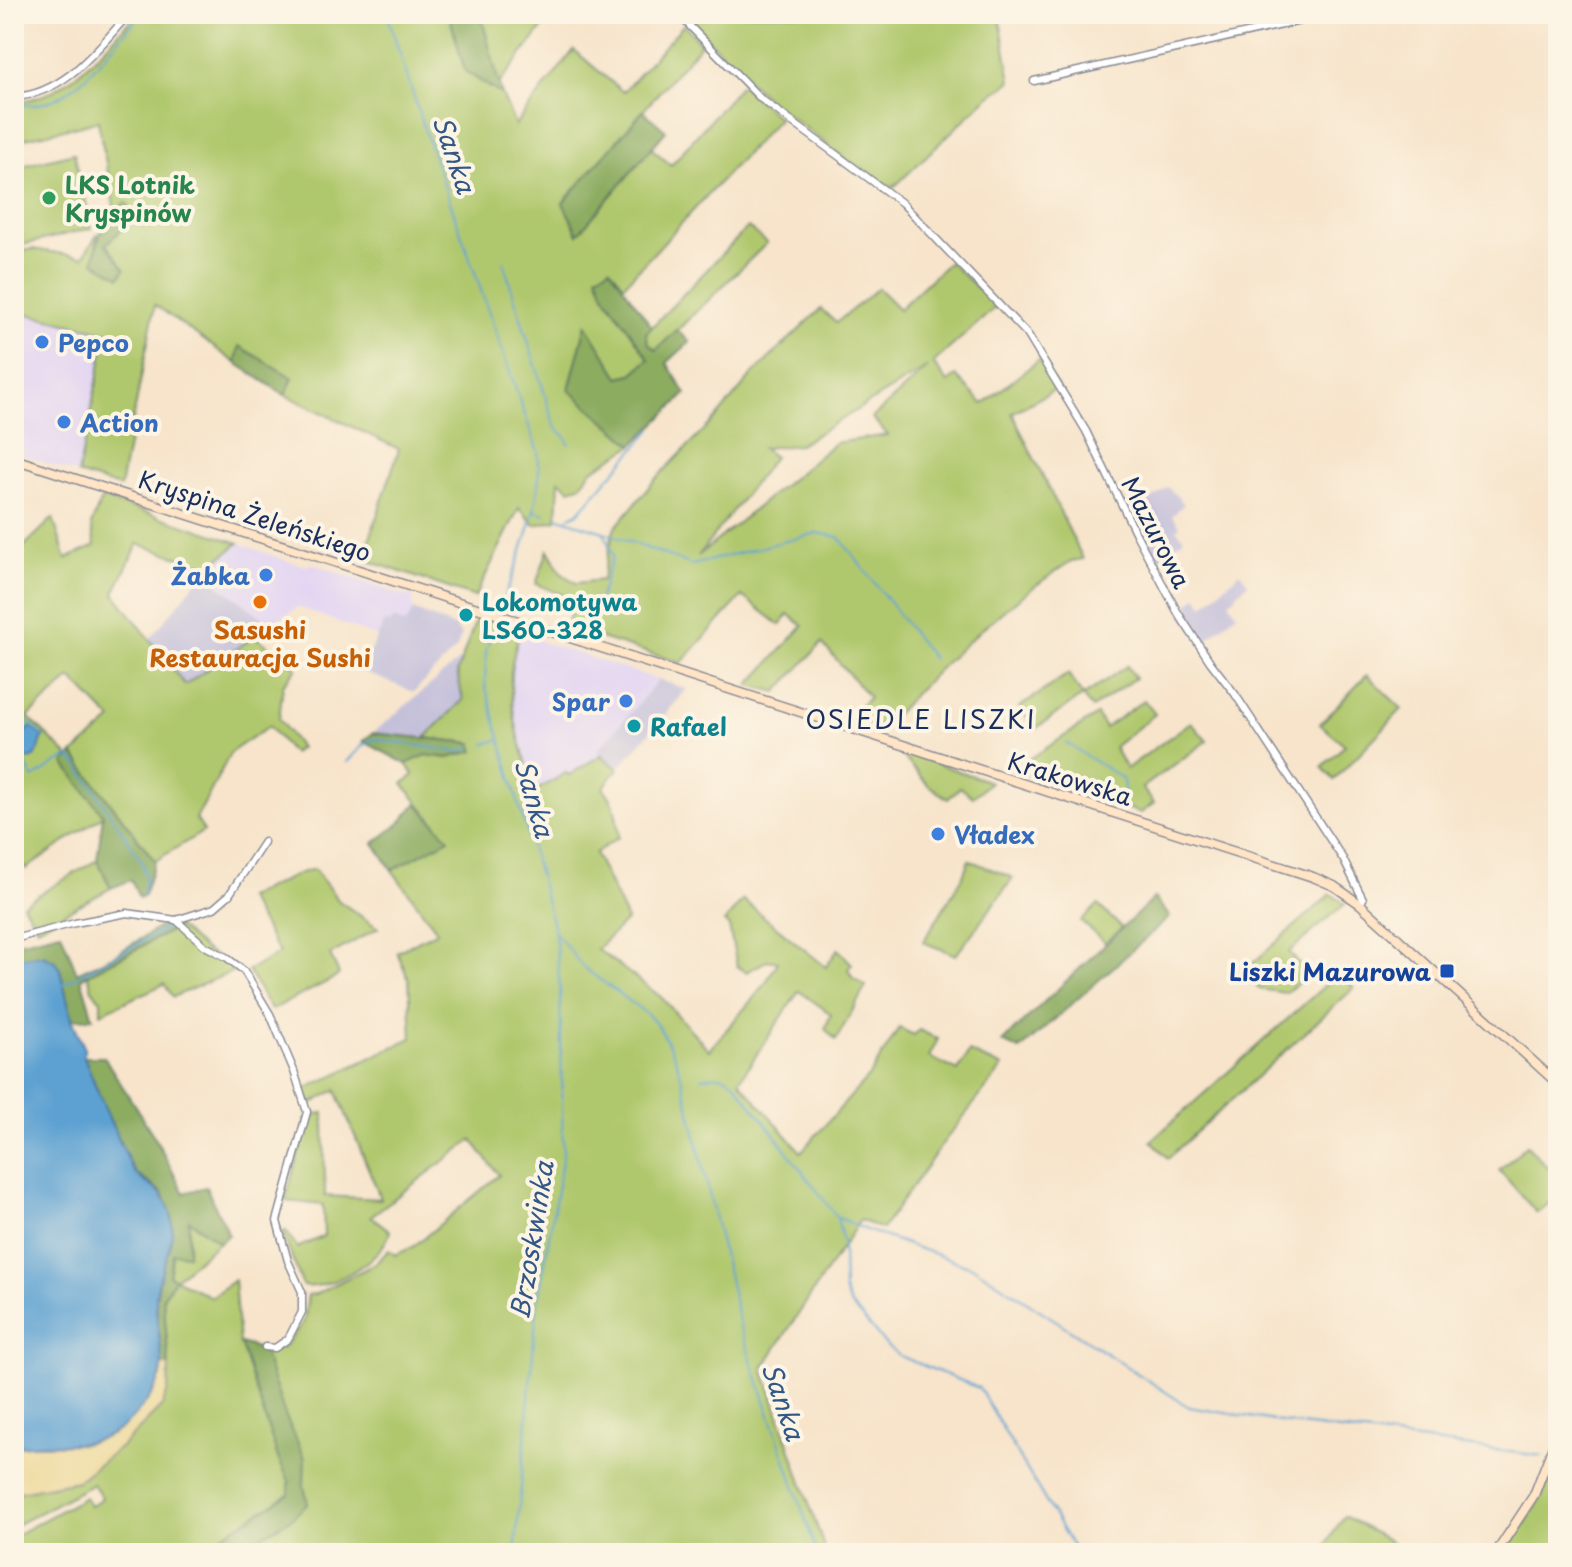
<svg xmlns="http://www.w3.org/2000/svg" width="1572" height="1567" viewBox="0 0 1572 1567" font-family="'Playpen Sans',sans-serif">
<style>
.built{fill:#e2d4f3}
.industrial{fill:#c5c0da}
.green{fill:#b0c86d;stroke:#667c66;stroke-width:2;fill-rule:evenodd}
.forest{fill:#8cac60;stroke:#546e5f;stroke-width:2}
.sand{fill:#eeda9e;stroke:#84847e;stroke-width:2}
.water{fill:#5da1d2;stroke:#3c6898;stroke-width:2}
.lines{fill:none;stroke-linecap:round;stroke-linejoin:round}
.stream{stroke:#5da1d2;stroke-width:2}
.street-casing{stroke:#898a94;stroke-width:9}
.secondary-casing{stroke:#898a94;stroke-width:11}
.street{stroke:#fff;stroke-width:6}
.secondary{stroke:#ffe4c6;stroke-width:8}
.leisure-dot{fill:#2e9e5b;stroke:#fcf5e5;stroke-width:3}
.shop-dot{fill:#3f7fe0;stroke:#fcf5e5;stroke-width:3}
.food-dot{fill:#e8710a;stroke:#fcf5e5;stroke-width:3}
.culture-dot{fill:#0f9aa8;stroke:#fcf5e5;stroke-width:3}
.transit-dot{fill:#1a4fb4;stroke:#fcf5e5;stroke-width:3}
.labels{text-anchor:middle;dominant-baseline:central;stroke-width:8;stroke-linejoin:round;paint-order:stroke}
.leisure-label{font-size:24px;font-weight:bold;fill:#27864d;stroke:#fcf5e5;text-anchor:start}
.shop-label{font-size:24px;font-weight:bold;fill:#366cbe;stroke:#fcf5e5;text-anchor:start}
.street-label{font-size:24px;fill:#1b2f5e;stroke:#fcf5e5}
.culture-label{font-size:24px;font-weight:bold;fill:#0d838f;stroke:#fcf5e5;text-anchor:start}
.food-label{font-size:24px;font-weight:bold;fill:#c56008;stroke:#fcf5e5}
.transit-label{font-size:24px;font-weight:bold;fill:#164399;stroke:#fcf5e5;text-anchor:end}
.water-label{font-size:26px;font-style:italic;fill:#325787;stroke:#fcf5e5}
.neighbourhood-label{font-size:26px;letter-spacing:2px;fill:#1b2f5e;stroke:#fcf5e5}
</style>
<rect width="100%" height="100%" fill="#fcf5e5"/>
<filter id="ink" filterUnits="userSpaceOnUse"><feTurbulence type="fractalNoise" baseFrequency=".0125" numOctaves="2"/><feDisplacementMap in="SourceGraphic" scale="16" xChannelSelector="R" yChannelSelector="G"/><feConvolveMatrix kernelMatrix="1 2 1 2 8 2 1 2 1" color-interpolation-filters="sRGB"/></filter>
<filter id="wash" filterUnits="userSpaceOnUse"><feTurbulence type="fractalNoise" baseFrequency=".006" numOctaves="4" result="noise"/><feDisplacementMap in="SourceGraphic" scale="32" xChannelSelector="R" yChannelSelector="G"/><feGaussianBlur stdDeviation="1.8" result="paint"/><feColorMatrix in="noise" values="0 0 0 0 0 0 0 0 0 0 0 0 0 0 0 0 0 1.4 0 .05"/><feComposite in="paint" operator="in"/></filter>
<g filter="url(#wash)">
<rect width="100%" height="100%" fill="#f7e4cb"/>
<g class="built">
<polygon points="14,311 107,332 78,474 14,452"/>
<polygon points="239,543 290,562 308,566 310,563 401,595 413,596 413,610 406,625 385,622 377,637 298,607 271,624 208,577 207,569"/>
<polygon points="520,629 541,636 540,641 659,680 597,751 601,755 596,760 568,775 565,773 535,791 527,768 513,705 511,673"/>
</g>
<g class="industrial">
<polygon points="1168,487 1184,504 1172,516 1180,526 1176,529 1184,538 1156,563 1131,515"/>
<polygon points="1240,572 1248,583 1229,602 1237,614 1201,644 1181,611 1197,596 1205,605"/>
<polygon points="201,576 208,577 271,624 186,686 150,639"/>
<polygon points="413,610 455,627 461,635 457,648 414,692 361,671 385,621 391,624 393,619 406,624"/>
<polygon points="461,659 457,672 463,700 425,738 373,733"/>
<polygon points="659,680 687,689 618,769 597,751"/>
</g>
<g class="green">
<path d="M 136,14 L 449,14 L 465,71 L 502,95 L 515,125 L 574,50 L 623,92 L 684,24 L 701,44 L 563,203 L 578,234 L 651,148 L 671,165 L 741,85 L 779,118 L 624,285 L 610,268 L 604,294 L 649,359 L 632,374 L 619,377 L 586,325 L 569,390 L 633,445 L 591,471 L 580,486 L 570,489 L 559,480 L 557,520 L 535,525 L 519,508 L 475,597 L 363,559 L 399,449 L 285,395 L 293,378 L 239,347 L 236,363 L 155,305 L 120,487 L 78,474 L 107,332 L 14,311 L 14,253 L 32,249 L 83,257 L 98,233 L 94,262 L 106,244 L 128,223 L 125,204 L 115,211 L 98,121 L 14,141 L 14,100 C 60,105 107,45 136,14 Z"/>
<polygon points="484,14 553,14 499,84 482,19"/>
<polygon points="683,14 999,14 1011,81 987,98 893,188 847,160 768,100"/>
<polygon points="74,153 92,228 14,247 14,168"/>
<polygon points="748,227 767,243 656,351 648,343 646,333"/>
<path d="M 949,262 L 997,306 L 933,363 L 948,382 L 956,376 L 983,404 L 1039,360 L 1058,388 L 1012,413 L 1083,559 L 1071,561 C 1001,607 939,665 883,728 L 850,718 L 869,697 L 822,643 L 777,692 L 749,685 L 803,626 L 788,614 L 780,625 L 742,596 L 681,663 L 566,627 L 575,600 L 536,584 L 548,550 L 561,573 L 576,583 L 602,580 L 614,529 L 654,481 L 716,418 L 753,374 L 821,309 L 836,323 L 878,288 L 899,309 ZM 928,367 L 872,418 L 888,435 L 835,443 L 698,556 L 774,457 L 762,448 L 799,445 Z"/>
<polygon points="102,498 239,543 209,567 138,544 114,593 185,685 255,636 297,668 283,685 279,719 300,748 292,753 269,726 231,752 196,819 204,831 155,861 73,754 112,720 71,678 28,717 69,757 65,763 104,815 26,869 14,854 14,776 20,769 14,763 14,556 53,518 66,559 95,546 91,525"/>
<path d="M 477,617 L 520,629 C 517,643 512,658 511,673 C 509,711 523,755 535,791 L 566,773 L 569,775 L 601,755 L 618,769 L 603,788 C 616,801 617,819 619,837 L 595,853 L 627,920 L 597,949 L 661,997 L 709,1050 L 763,987 L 778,962 L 768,960 L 746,972 L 737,966 L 729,926 L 724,922 L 743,900 L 826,967 L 838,949 L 852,964 L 848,969 L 853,978 L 866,986 L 836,1040 L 825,1029 L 831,1014 L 799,991 L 739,1081 L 801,1152 L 870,1075 L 899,1028 L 914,1035 L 919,1030 L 938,1039 L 929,1057 L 958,1071 L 969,1052 L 1003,1067 L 946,1139 L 882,1229 L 860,1220 L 763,1368 L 826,1553 L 517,1553 L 516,1549 L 510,1553 L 14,1553 L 14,1536 L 85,1497 L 90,1506 L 102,1498 L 93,1484 L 14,1526 L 14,1493 L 77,1481 L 122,1446 L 162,1406 L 168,1390 L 169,1366 L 163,1297 L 175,1279 L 169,1275 L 173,1253 L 188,1255 L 189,1220 L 219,1242 L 175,1279 L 211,1297 L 234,1280 L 239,1343 L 263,1350 L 283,1348 L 304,1321 L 308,1295 L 316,1294 L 375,1264 L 389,1250 L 395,1255 L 413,1247 L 499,1175 L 472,1140 L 371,1216 L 390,1231 C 385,1258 329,1291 303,1286 L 282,1232 L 286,1231 L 297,1248 L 324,1236 L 323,1205 L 285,1201 L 310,1115 L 324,1113 L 325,1196 L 381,1199 L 336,1090 L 311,1104 L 305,1089 L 412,1038 L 409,980 L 397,952 L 437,931 L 392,870 L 448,839 L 403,784 L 414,775 L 406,764 L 426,755 L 448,758 L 472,743 L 425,738 L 463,700 L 457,672 Z"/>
<polygon points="1127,666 1135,678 1092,708 1082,696 1035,729 1020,707 1068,674 1083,696"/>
<polygon points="1367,675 1402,709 1334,780 1322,767 1345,745 1320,724"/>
<polygon points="1144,700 1155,714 1114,747 1126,769 1191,722 1207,741 1142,788 1154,803 1141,813 1013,770 1097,715 1105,728"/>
<polygon points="898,751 898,750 990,782 973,797 960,787 948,799 927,784"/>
<polygon points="97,860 111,888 37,928 23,904"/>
<polygon points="969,860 1013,878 956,955 923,942 962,878"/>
<polygon points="314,869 339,901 378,928 330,955 339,974 335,978 271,1010 248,971 279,953 247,898 298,874"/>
<polygon points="1331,894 1345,904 1289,952 1309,975 1285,993 1259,989 1254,983 1235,979"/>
<polygon points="1098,905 1122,928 1105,943 1081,921"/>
<polygon points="178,927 206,951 239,969 173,997 164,984 101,1013 101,1000 92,990 88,974"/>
<polygon points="1339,973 1354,988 1168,1158 1151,1141"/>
<polygon points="1527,1145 1558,1178 1558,1196 1537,1213 1499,1170"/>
<polygon points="1558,1456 1558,1553 1506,1553 1539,1502"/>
<polygon points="1344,1516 1402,1548 1400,1553 1321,1553"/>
</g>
<g class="forest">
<polygon points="449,14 484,14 482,20 502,95 465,71"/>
<polygon points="643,111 666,131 578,234 563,203"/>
<path d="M 125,203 L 129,205 L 128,223 L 106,244 L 125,269 L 120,277 L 94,262 C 98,234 102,221 125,203 Z"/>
<polygon points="610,268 652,327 646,333 648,343 656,350 677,330 690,342 667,363 686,394 633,445 569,390 586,324 619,377 632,374 649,359 604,294 597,275"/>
<polygon points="239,346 293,378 285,395 236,363"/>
<polygon points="373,733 472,743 475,751 448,758 426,755 406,764 363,741"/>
<polygon points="73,754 155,861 144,895 139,898 131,880 111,888 97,860 103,815 64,763"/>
<polygon points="417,803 449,839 392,870 374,843 399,824"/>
<polygon points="1154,898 1170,917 1020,1050 1002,1042"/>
<polygon points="173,922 178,927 81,978 93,1018 72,1019 60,969 34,956 14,958 14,943 61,932 77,973 113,956 166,923"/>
<polygon points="84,1057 104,1057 155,1138 184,1193 206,1187 229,1235 219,1242 189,1220 188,1255 173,1253 169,1275 175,1279 163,1297 169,1366 162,1364 156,1298 172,1217 163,1193 135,1173 112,1127"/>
<polygon points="240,1343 263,1350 285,1415 305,1458 304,1486 308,1504 289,1520 233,1553 193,1553 289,1494 289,1481 278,1458"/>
</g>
<polygon class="sand" points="162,1364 169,1366 168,1390 162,1406 122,1446 77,1481 14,1493 14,1447 26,1445 85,1444 112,1434 161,1377"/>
<g class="water">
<polygon points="31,727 43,736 39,750 33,758 19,760 14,753 14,741"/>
<path d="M 43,955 L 56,962 L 60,969 L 72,1019 L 84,1047 L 84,1057 C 97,1089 109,1121 125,1152 C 128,1159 131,1169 136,1174 C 152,1190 164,1188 171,1214 C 178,1242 158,1269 156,1297 C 155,1319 162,1342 162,1364 C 163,1388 131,1425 110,1435 C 79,1451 47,1440 14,1447 L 14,958 Z"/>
</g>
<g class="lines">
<g class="stream">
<path d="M 387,14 L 425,131 L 538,452 C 545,506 516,563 499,613"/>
<path d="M 14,104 C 22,104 31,106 39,104 C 81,97 113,42 142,14"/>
<polyline points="503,261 555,427 566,437 569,444"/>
<polyline points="535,511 545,514"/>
<polyline points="556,517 604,532 613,556 588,635"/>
<polyline points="568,518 578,513 652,429"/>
<polyline points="604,532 692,565 817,533 839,537 933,659"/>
<polyline points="496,619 486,651 485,685 555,932 583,967 647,1014 659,1027 674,1055 683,1082 741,1330 817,1553"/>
<polyline points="14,710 42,735"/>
<polyline points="1066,743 1123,779 1125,800"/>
<polyline points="485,744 498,740"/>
<path d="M 24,761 L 33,778 C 46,772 56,760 69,757 L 78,765 L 142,862 L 146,878 L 143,894"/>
<polyline points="347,762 363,745 375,739 459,752 471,748"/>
<polyline points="63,984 174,924"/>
<path d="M 702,1078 C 716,1074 724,1074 735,1083 L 837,1217 L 866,1230 L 975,1268 L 1189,1407 L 1293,1424 L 1542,1456"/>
<polyline points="837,1217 843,1244 844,1291 850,1304 887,1346 900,1356 979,1388 1076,1553"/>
<polyline points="515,1553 537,1308 563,1155 560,989 555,934"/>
</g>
</g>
</g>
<g filter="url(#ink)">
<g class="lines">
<defs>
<g id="street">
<polyline points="678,14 761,99 902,203 1027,334 1086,431 1136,534 1178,613 1211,663 1235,694 1343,859 1363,899 1360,904"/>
<polyline points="1034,81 1331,14"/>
<path d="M 14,97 C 65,94 97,49 129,14"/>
<polyline points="176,920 214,908 229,895 264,842"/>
<polyline points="14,939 75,923 127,913 176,920 205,946 226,957 244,971 270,1014 294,1071 307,1112 277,1221 288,1261 302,1292 302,1312 288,1339 275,1348 265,1347"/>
</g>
<g id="secondary">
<polyline points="14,459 1313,877 1334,886 1360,904 1558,1084"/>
<polyline points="1496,1553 1534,1495 1558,1433"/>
</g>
</defs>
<use href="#street" class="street-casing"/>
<use href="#secondary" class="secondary-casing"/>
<use href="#street" class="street"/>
<use href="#secondary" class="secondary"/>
</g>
</g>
<circle class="leisure-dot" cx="49" cy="198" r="8"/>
<g class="shop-dot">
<circle cx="42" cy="342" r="8"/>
<circle cx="64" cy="422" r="8"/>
<circle cx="266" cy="575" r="8"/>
<circle cx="626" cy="701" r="8"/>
<circle cx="938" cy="834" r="8"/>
</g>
<circle class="food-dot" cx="260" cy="602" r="8"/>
<g class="culture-dot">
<circle cx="466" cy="615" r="8"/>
<circle cx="634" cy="726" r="8"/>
</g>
<rect class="transit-dot" x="1439" y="963" width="16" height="16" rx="4"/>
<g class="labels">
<g class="leisure-label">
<text x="65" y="184">LKS Lotnik<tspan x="65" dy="28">Kryspinów</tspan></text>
</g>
<g class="shop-label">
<text x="58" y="342">Pepco</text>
<text x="80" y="422">Action</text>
<text x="250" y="575" text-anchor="end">Żabka</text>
<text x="610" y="701" text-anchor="end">Spar</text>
<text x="954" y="834">Vładex</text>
</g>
<g class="street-label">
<text transform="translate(255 515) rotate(18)">Kryspina Żeleńskiego</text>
<text transform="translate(1157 532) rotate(63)">Mazurowa</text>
<text transform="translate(1070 778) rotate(17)">Krakowska</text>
</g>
<g class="culture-label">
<text x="482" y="601">Lokomotywa<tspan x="482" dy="28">LS60-328</tspan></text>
<text x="650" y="726">Rafael</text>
</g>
<g class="food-label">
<text x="260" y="629">Sasushi<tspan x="260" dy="28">Restauracja Sushi</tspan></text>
</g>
<g class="transit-label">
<text x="1431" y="971">Liszki Mazurowa</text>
</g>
<g class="water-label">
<text transform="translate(455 154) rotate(71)">Sanka</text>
<text transform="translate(535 798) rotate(74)">Sanka</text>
<text transform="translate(531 1240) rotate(-81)">Brzoskwinka</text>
<text transform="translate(784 1401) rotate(71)">Sanka</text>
</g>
<g class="neighbourhood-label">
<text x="921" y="718">OSIEDLE LISZKI</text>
</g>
</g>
<rect width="1572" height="1567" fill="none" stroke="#fcf5e5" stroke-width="48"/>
</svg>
